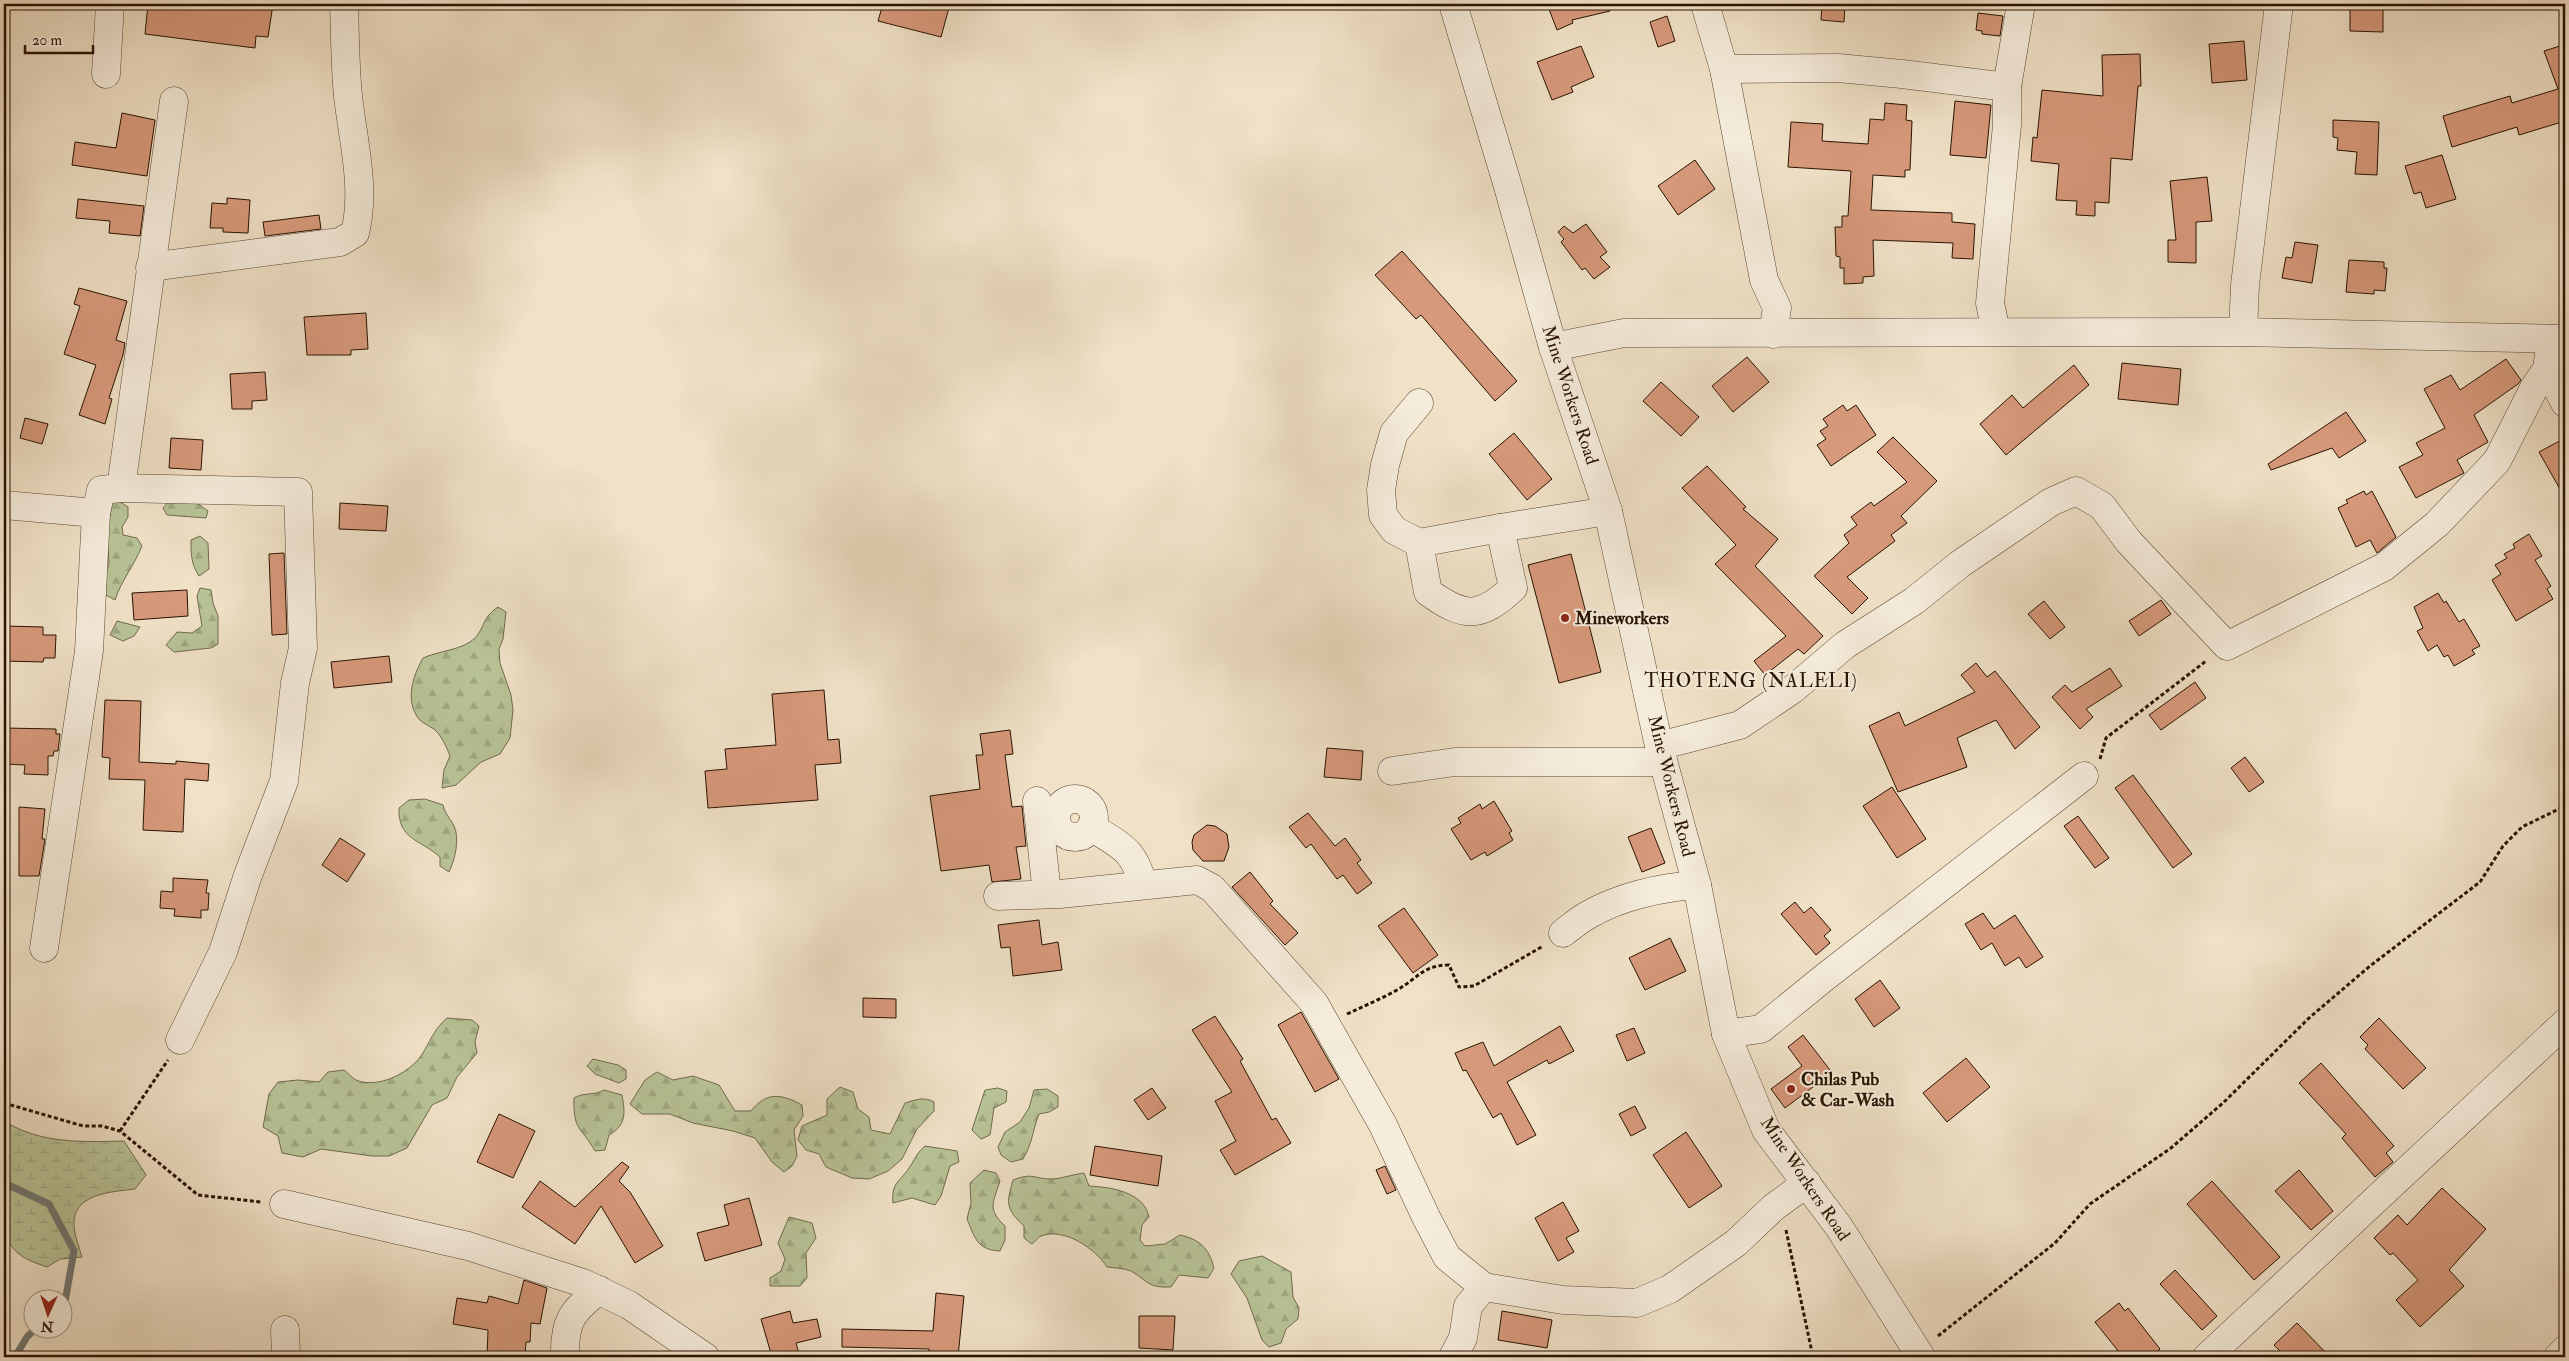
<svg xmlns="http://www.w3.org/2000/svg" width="2569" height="1361" viewBox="0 0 2569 1361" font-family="'IM FELL Double Pica',serif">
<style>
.forest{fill:url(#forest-firs);stroke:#706b4c}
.wetland{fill:url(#wetland-marsh);stroke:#706b4c}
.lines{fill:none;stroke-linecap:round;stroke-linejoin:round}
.stream{stroke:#6f7873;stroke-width:7}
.building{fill:#d7997b;stroke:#281300}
.minor-casing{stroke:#5a4632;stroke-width:29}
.path{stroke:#281300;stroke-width:3;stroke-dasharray:4 2.5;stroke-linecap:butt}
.minor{stroke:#f5ecdb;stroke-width:28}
.poi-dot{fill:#8f2418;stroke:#f5ecdb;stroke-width:2}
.labels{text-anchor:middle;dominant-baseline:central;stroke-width:4;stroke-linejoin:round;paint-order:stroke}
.street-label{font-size:18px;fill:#281300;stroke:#f5ecdb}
.poi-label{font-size:18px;font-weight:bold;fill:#281300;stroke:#f5ecdb;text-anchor:start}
.neighbourhood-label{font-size:19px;letter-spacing:1px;fill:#281300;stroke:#f5ecdb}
</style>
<defs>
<pattern id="forest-firs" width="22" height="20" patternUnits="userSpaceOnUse" patternTransform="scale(1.25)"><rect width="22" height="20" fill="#b8c397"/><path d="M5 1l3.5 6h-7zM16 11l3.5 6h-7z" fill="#9ea780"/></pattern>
<pattern id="wetland-marsh" width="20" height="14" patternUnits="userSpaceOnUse" patternTransform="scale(1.25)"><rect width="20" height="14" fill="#b8c397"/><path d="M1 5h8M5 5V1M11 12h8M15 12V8" fill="none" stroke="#9ea780"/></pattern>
</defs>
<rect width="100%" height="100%" fill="#f0e1c7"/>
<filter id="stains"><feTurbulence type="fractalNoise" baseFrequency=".004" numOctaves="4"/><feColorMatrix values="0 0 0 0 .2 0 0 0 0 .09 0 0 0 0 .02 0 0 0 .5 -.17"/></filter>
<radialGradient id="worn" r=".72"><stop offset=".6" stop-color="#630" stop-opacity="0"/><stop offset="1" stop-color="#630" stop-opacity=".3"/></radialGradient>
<g class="forest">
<path d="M 117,500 L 128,507 L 128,517 L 122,527 L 123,535 L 137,538 L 142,546 C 134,566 122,579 115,600 L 104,594 L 103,579 L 109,565 L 107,532 L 112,504 Z"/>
<polygon points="193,500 208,511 206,518 167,515 163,508 169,501"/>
<path d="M 200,536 L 208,543 L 209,569 L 199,576 C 191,564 191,554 191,540 Z"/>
<polygon points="200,588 211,590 213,603 218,616 218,644 211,648 174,652 166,645 177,632 192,633 202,626 197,596"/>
<path d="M 498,607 L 506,612 L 503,639 L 499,649 L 500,663 L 511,695 L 513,710 L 510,738 L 500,754 L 481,762 L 456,785 L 442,788 L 444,770 L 450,756 C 446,746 442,736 434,729 C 429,726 421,722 418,718 C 405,699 413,676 423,658 C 438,651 463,650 475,638 C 485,627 482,618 498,607 Z"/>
<polygon points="117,621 140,627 134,636 123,641 110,635"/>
<path d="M 425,799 L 443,805 C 445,814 450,818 454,826 C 460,838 455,860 449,872 L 440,866 L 440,857 C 420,839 398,840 399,808 L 409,800 Z"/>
<path d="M 447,1018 L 472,1020 L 479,1026 L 475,1042 L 477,1053 L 457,1077 L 447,1098 L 432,1105 L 407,1148 L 389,1156 L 372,1156 L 321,1149 L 303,1157 L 282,1153 L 278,1136 L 263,1127 L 269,1094 L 278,1082 L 298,1080 L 319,1082 L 328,1072 L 344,1070 C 348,1073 352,1078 356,1080 C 377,1089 408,1074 421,1056 C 430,1042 434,1029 447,1018 Z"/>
<polygon points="593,1059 618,1065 626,1070 626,1079 619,1083 595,1074 587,1066"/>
<path d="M 657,1072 L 673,1080 L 693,1076 L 719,1085 L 735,1111 L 751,1111 C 767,1091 782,1094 802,1105 L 803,1116 L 794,1130 L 797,1156 L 792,1166 L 784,1172 L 772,1162 L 755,1138 L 733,1131 L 693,1123 L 670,1114 L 642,1114 L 630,1104 L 645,1080 Z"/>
<path d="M 840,1087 L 853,1092 L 858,1109 L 869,1117 L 871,1130 L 890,1134 L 905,1103 C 916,1100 923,1096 934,1102 L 934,1111 L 917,1129 L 902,1159 L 888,1171 L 869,1179 L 852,1178 L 826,1167 L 819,1154 L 806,1150 L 798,1140 L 802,1126 L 827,1115 L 827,1099 Z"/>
<polygon points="998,1088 1007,1091 1006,1102 994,1108 990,1135 981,1139 972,1130 985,1090"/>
<path d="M 1047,1089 L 1058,1096 L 1058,1107 L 1049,1112 L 1039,1114 C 1032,1132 1033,1142 1023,1159 L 1011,1162 L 1001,1155 L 998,1147 L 1005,1132 L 1020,1122 L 1029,1108 L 1034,1090 Z"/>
<path d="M 604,1090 L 622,1095 C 625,1112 627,1125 609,1135 L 605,1150 L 595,1151 C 581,1126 573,1131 574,1098 C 584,1092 594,1096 604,1090 Z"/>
<path d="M 925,1146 L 957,1151 L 959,1162 L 950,1166 L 941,1196 L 935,1205 L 912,1198 L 893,1203 C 891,1181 901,1182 911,1165 C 916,1157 917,1153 925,1146 Z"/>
<path d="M 984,1170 L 996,1173 L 1000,1181 C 993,1203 987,1209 1005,1226 L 1005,1240 L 1000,1251 C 977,1250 975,1238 967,1219 L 971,1203 L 970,1183 Z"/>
<path d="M 1084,1173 L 1089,1186 C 1111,1187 1144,1192 1149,1217 L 1142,1225 L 1140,1240 L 1145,1246 L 1165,1244 L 1180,1235 C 1199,1239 1209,1248 1214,1268 L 1208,1278 L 1179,1275 L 1171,1287 C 1147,1288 1148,1281 1131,1271 C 1124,1268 1114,1268 1107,1267 C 1096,1249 1064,1227 1041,1236 C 1038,1237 1035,1242 1032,1244 L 1024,1238 L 1024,1226 C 1006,1209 1006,1204 1013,1180 C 1033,1172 1033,1179 1052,1179 C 1059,1179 1075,1174 1084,1173 Z"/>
<polygon points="789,1217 812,1223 816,1238 806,1253 807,1278 800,1286 770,1286 770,1278 781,1271 785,1259 778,1243"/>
<polygon points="1262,1256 1291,1272 1293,1297 1299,1308 1298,1319 1286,1329 1281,1343 1269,1347 1262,1340 1247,1298 1231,1274 1239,1261"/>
</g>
<path class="wetland" d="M 4,1121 C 41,1144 82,1142 124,1141 L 146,1175 L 135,1189 C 112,1192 71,1193 74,1227 C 75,1237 79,1247 82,1257 L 60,1259 L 47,1267 C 24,1259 13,1255 4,1231 Z"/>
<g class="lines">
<g class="stream">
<polyline points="4,1183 49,1204 74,1251 65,1302 62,1305"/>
<polyline points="15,1357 27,1337 36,1328"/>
</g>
</g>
<g class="building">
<polygon points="148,4 186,4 230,9 230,4 273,4 268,37 256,36 255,48 145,34"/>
<polygon points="883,4 950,4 941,37 878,21"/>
<polygon points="1547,4 1609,4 1610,11 1572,20 1573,23 1557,30"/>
<polygon points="1822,4 1845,4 1844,22 1821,20"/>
<polygon points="2350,4 2383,4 2383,32 2350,31"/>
<polygon points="1978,13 2003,16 2000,36 1982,34 1982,31 1976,30"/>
<polygon points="1667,16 1675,41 1658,47 1650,22"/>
<polygon points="2244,41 2247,80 2212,83 2209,44"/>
<polygon points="1581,46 1594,77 1571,87 1573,92 1552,100 1537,62"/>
<polygon points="2560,46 2565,59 2565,121 2519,135 2517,127 2452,147 2443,116 2510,96 2512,103 2558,89 2544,51"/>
<polygon points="2140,54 2141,86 2138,86 2132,160 2111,158 2109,203 2095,202 2095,216 2076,215 2077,201 2056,200 2059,164 2031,161 2033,137 2037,138 2042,90 2103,96 2102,55"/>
<polygon points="1955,101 1991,105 1986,158 1950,155"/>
<polygon points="1885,103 1907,105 1906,120 1912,121 1910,170 1905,170 1905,177 1873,175 1871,210 1952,213 1952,222 1975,224 1973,259 1952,258 1953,243 1873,240 1874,276 1863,277 1863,283 1844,284 1844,268 1840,268 1840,257 1836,256 1835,227 1842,227 1842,216 1848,216 1851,171 1788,167 1791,122 1823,124 1822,141 1868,144 1870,119 1884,120"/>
<polygon points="122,113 155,120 147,176 72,165 75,142 116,148"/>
<polygon points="2333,120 2379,122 2377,175 2355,174 2357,152 2337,150 2338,138 2333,137"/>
<polygon points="2442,155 2456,199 2426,208 2421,192 2414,194 2405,166"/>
<polygon points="1695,160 1715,189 1678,215 1658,186"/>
<polygon points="2207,177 2212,221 2196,222 2196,263 2168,262 2168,240 2176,240 2170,181"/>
<polygon points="227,198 250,200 248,233 223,232 223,228 210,228 212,203 227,204"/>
<polygon points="78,199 144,206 140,236 109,233 110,221 76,218"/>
<polygon points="319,215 321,229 265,236 263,222"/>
<polygon points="1586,224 1607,252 1600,257 1610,267 1594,279 1585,268 1582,270 1561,242 1564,239 1558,232 1564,226 1573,233"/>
<polygon points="2295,242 2318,245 2312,283 2282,278 2286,257 2292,258"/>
<polygon points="1402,251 1517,381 1495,401 1421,315 1416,319 1375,275"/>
<polygon points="2349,260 2384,262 2384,268 2387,268 2385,291 2374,290 2374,294 2346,292"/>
<polygon points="79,288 127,301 116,340 125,343 123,355 109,398 112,399 105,424 79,415 96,365 64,354 80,306 74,304"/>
<polygon points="366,313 368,349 351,350 351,355 307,355 304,317"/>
<polygon points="1747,357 1769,382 1733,412 1712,386"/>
<polygon points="2506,359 2521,380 2518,384 2474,415 2488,442 2457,460 2464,473 2416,498 2399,467 2423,455 2416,443 2445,428 2424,389 2451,375 2460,390"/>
<polygon points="2122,363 2181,369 2178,405 2118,399"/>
<polygon points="2074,365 2089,385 2006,455 1980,424 2012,395 2023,408"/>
<polygon points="265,372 267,400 252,401 252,409 232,409 230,374"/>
<polygon points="1661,382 1699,417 1681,436 1643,401"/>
<polygon points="1843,405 1847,411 1856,405 1876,435 1831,466 1817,445 1826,439 1820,431 1828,426 1823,419"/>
<polygon points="2346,412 2366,441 2339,458 2332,448 2271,470 2268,464"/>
<polygon points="25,418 48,424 42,444 20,438"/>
<polygon points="1514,433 1552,479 1527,500 1489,454"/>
<polygon points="1893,437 1937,481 1901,516 1907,523 1891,535 1895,541 1847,577 1868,598 1852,614 1814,576 1849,543 1844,535 1857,525 1851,517 1871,502 1874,506 1907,482 1877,452"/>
<polygon points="171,438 203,440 201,470 169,468"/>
<polygon points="2565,438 2565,498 2539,452"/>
<polygon points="1707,466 1746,507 1743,509 1778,539 1755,566 1823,636 1804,654 1798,649 1765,675 1754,661 1786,636 1715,564 1736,545 1682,488"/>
<polygon points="2364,491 2366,495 2372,491 2396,537 2377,553 2370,540 2356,547 2338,508 2348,503 2346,500"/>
<polygon points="340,503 388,506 386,531 339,529"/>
<polygon points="2529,534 2542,556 2535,560 2551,586 2547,589 2553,599 2516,621 2492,580 2501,574 2495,565 2507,558 2504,554 2515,548 2513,544"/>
<polygon points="284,553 287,634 272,635 269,554"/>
<polygon points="1571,554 1601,672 1559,683 1528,565"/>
<polygon points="187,590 188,616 134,620 132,593"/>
<polygon points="2438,593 2444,603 2446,601 2459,622 2464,619 2480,646 2472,650 2475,654 2454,666 2448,655 2444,657 2437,645 2428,651 2417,631 2423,628 2414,607"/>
<polygon points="2161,600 2171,614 2139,636 2129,621"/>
<polygon points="2044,601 2065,627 2050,639 2028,614"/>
<polygon points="4,626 43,627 43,635 56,635 55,658 44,658 43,662 4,661"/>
<polygon points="389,656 392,682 334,688 331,662"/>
<polygon points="1976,663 1987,677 1995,671 2040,727 2015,749 1996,720 1957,738 1967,767 1898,792 1869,726 1899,712 1905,726 1975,692 1961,675"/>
<polygon points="2110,668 2122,686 2086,709 2093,717 2080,729 2052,697 2065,685 2072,692"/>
<polygon points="2195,682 2206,698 2161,730 2149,715"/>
<polygon points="824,690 828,740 839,739 841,763 815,765 818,800 708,808 705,771 727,769 725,749 776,745 772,694"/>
<polygon points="105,700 141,701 139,762 176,764 176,761 209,764 208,781 185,779 183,832 143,830 145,780 109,779 110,758 102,757"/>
<polygon points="4,728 56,729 56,734 60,734 58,751 54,751 53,756 48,756 48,775 24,774 25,765 4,764"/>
<polygon points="1010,730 1013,754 1005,755 1012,807 1022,806 1026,846 1016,847 1021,879 992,882 989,865 941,871 930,796 980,789 976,755 983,755 980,734"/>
<polygon points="1327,748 1363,751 1361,780 1324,777"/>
<polygon points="2245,757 2264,782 2249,792 2231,768"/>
<polygon points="2133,775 2192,854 2173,868 2115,788"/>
<polygon points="1892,787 1926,839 1897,858 1863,806"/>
<polygon points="1494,801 1512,831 1509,833 1513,840 1487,856 1485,852 1471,860 1451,829 1461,823 1458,818 1480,804 1482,809"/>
<polygon points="19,807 45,809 42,839 45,839 39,876 19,876"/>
<polygon points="1308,813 1335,846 1345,838 1361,860 1357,863 1372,883 1357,894 1343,875 1337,879 1311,844 1306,848 1289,827"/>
<polygon points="2078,816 2109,858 2095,868 2064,826"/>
<polygon points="1207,825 1215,826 1227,834 1229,847 1224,861 1203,861 1193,850 1192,842 1194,835"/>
<polygon points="1651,828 1665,863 1642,872 1628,837"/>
<polygon points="340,838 365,854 347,882 322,865"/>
<polygon points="1250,872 1273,901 1270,904 1298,933 1285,945 1232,887"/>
<polygon points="173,878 208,880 206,893 209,893 208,910 201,910 201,918 174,916 175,909 160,908 161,891 173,892"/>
<polygon points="1795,902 1804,913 1811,907 1831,930 1824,936 1830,943 1816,955 1781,914"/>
<polygon points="1404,908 1438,955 1413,973 1378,926"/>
<polygon points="1983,913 1994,929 2015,915 2043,957 2026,968 2019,957 2005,966 1992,943 1981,950 1965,924"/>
<polygon points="1039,920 1042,945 1058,942 1062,970 1013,976 1010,947 1001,948 998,925"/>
<polygon points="1670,938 1686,971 1645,990 1629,958"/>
<polygon points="1880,980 1900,1008 1874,1027 1855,999"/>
<polygon points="863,998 896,999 896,1018 863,1017"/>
<polygon points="1301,1012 1339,1079 1315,1092 1278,1025"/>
<polygon points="1215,1016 1243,1059 1240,1061 1272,1120 1276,1118 1291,1143 1235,1175 1220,1150 1236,1141 1215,1101 1232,1092 1192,1030"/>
<polygon points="2379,1018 2426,1068 2403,1089 2365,1049 2368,1045 2360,1037"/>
<polygon points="1560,1026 1574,1051 1549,1064 1547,1060 1507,1082 1536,1135 1517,1145 1501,1113 1493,1118 1466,1070 1463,1071 1455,1053 1483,1042 1494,1066"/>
<polygon points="1634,1028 1645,1053 1627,1061 1616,1035"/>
<polygon points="1803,1035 1830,1070 1827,1073 1829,1075 1785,1108 1771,1089 1802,1066 1788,1047"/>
<polygon points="1966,1058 1990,1087 1947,1122 1923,1093"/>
<polygon points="2321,1063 2394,1146 2386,1153 2393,1162 2375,1177 2342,1138 2346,1134 2299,1083"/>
<polygon points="1152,1088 1166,1108 1148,1120 1134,1100"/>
<polygon points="1635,1106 1646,1128 1631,1136 1619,1114"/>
<polygon points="499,1114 535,1131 513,1178 477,1162"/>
<polygon points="1686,1132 1722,1186 1689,1208 1653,1155"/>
<polygon points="1095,1146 1162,1156 1158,1186 1090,1175"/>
<polygon points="622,1162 629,1167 619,1181 630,1192 663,1246 635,1263 601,1206 575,1244 522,1207 540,1181 575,1207"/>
<polygon points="1385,1166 1396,1190 1387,1194 1376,1170"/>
<polygon points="2299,1170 2333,1211 2311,1230 2275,1191"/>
<polygon points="2212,1181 2280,1257 2254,1280 2187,1204"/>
<polygon points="2442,1188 2486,1229 2449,1270 2464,1286 2420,1327 2396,1300 2418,1280 2393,1253 2390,1255 2374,1238 2398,1215 2407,1225"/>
<polygon points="749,1198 762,1245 705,1261 697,1233 729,1225 724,1205"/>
<polygon points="1563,1202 1579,1231 1566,1238 1574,1252 1558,1261 1535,1218"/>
<polygon points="2175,1270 2217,1316 2202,1330 2160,1284"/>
<polygon points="524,1280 547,1288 540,1324 531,1323 530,1342 526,1342 525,1357 487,1357 488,1330 453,1324 457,1298 487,1303 489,1296 518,1304"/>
<polygon points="936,1293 964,1296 958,1357 929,1357 929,1349 842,1347 842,1329 933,1331"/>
<polygon points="2119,1303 2125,1311 2128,1308 2160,1349 2151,1357 2123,1357 2095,1322"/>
<polygon points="790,1311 793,1323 817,1319 821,1337 796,1343 800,1357 772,1357 761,1319"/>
<polygon points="1502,1311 1552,1320 1547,1348 1498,1340"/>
<polygon points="1139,1316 1175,1316 1173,1350 1139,1348"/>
<polygon points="2297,1323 2330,1357 2286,1357 2274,1345"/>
</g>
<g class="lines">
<defs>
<g id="minor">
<polyline points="1453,4 1507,183 1553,347 1608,511 1659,746 1697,885 1726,1034 1766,1130 1839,1227 1921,1357"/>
<polyline points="1705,4 1724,69 1764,280 1777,308 1773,334"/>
<polyline points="1724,69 1838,68 1902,74 2007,87"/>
<polyline points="106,74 110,4"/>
<polyline points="174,101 121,488 298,492 303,648 295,683 284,781 248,875 223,952 180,1040"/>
<path d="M 150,267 L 340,242 L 355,233 C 366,188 353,141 348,96 C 345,66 345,34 344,4"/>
<polyline points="1996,332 1990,303 2007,125 2007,87 2021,4"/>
<polyline points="2243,332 2245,285 2279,4"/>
<polyline points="1553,347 1624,333 2243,332 2565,339"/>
<polyline points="2547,369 2565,403"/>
<polyline points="1419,403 1394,433 1385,465 1381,490 1383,515 1394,530 1419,543 1500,528 1608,511"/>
<polyline points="4,505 96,513"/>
<path d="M 1419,543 L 1428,592 C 1464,618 1480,619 1513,588 L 1500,528"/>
<polyline points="1659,746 1740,725 1792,690 1845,645 1914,601 1960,564 2051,502 2076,491 2102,506 2129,542 2227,646 2384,567 2437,524 2497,461 2534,388 2547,369 2551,339"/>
<polyline points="1392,771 1455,762 1663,762"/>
<circle cx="1075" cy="818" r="19"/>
<polyline points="1037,801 1047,894"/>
<path d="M 1091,827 C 1121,846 1134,849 1143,885"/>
<polyline points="998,896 1060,894 1197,880 1212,888 1314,1003 1383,1125 1426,1217 1447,1257 1484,1287 1563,1300 1637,1303 1670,1289 1736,1243 1774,1207 1807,1183"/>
<path d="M 1563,933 C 1571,927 1579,920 1588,915 C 1619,897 1661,887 1697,885"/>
<polyline points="44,948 89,651 96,513 101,490 121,488"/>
<polyline points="1726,1034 1761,1029 1825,977 2084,776"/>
<polyline points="284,1204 468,1246 583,1283 629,1305 705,1357"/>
<polyline points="285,1330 286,1357"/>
<path d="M 565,1357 C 564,1322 571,1312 599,1290"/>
<polyline points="1453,1357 1463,1338 1468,1306 1484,1287"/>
<polyline points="2207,1357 2565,1023"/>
<polyline points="2558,1357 2565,1350"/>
</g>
</defs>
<use href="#minor" class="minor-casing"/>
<g class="path">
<polyline points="2100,759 2106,738 2206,661"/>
<path d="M 1347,1014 C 1364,1006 1381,999 1397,990 C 1417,979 1423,965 1449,965 L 1459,987 L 1474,986 L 1543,946"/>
<polyline points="4,1103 83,1126 102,1126 120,1131 198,1195 261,1202"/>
<polyline points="120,1131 168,1060"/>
<polyline points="1786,1230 1813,1357"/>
<polyline points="1938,1336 2055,1243 2090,1204 2171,1148 2223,1103 2309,1018 2370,966 2480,882 2503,846 2522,827 2565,806"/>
</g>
<use href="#minor" class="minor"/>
</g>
<g class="poi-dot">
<circle cx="1565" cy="618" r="5"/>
<circle cx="1791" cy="1089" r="5"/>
</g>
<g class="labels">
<g class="street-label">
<text transform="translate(1570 395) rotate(72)">Mine Workers Road</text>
<text transform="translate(1671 786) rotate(76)">Mine Workers Road</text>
<text transform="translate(1805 1179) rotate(56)">Mine Workers Road</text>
</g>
<g class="poi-label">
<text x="1575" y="618">Mineworkers</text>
<text x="1801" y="1079">Chilas Pub<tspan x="1801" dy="21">&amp; Car-Wash</tspan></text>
</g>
<g class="neighbourhood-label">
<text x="1751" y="681">THOTENG (NALELI)</text>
</g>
</g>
<rect width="2569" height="1361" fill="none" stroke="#f0e1c7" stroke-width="20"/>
<rect x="5" y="5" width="2559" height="1351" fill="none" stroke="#281300" stroke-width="2.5"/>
<rect x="10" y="10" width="2549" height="1341" fill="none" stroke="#281300"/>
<g transform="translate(48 1314) rotate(183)"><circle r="24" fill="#f5ecdb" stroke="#a39583"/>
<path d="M0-4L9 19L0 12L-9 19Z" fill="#8f2418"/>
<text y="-8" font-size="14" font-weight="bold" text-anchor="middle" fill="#281300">N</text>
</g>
<path d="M25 45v8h68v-8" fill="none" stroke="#281300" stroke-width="2.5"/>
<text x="32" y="45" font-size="15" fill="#281300" stroke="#f5ecdb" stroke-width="4" paint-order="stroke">20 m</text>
<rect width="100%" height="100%" filter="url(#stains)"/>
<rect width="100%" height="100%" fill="url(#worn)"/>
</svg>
